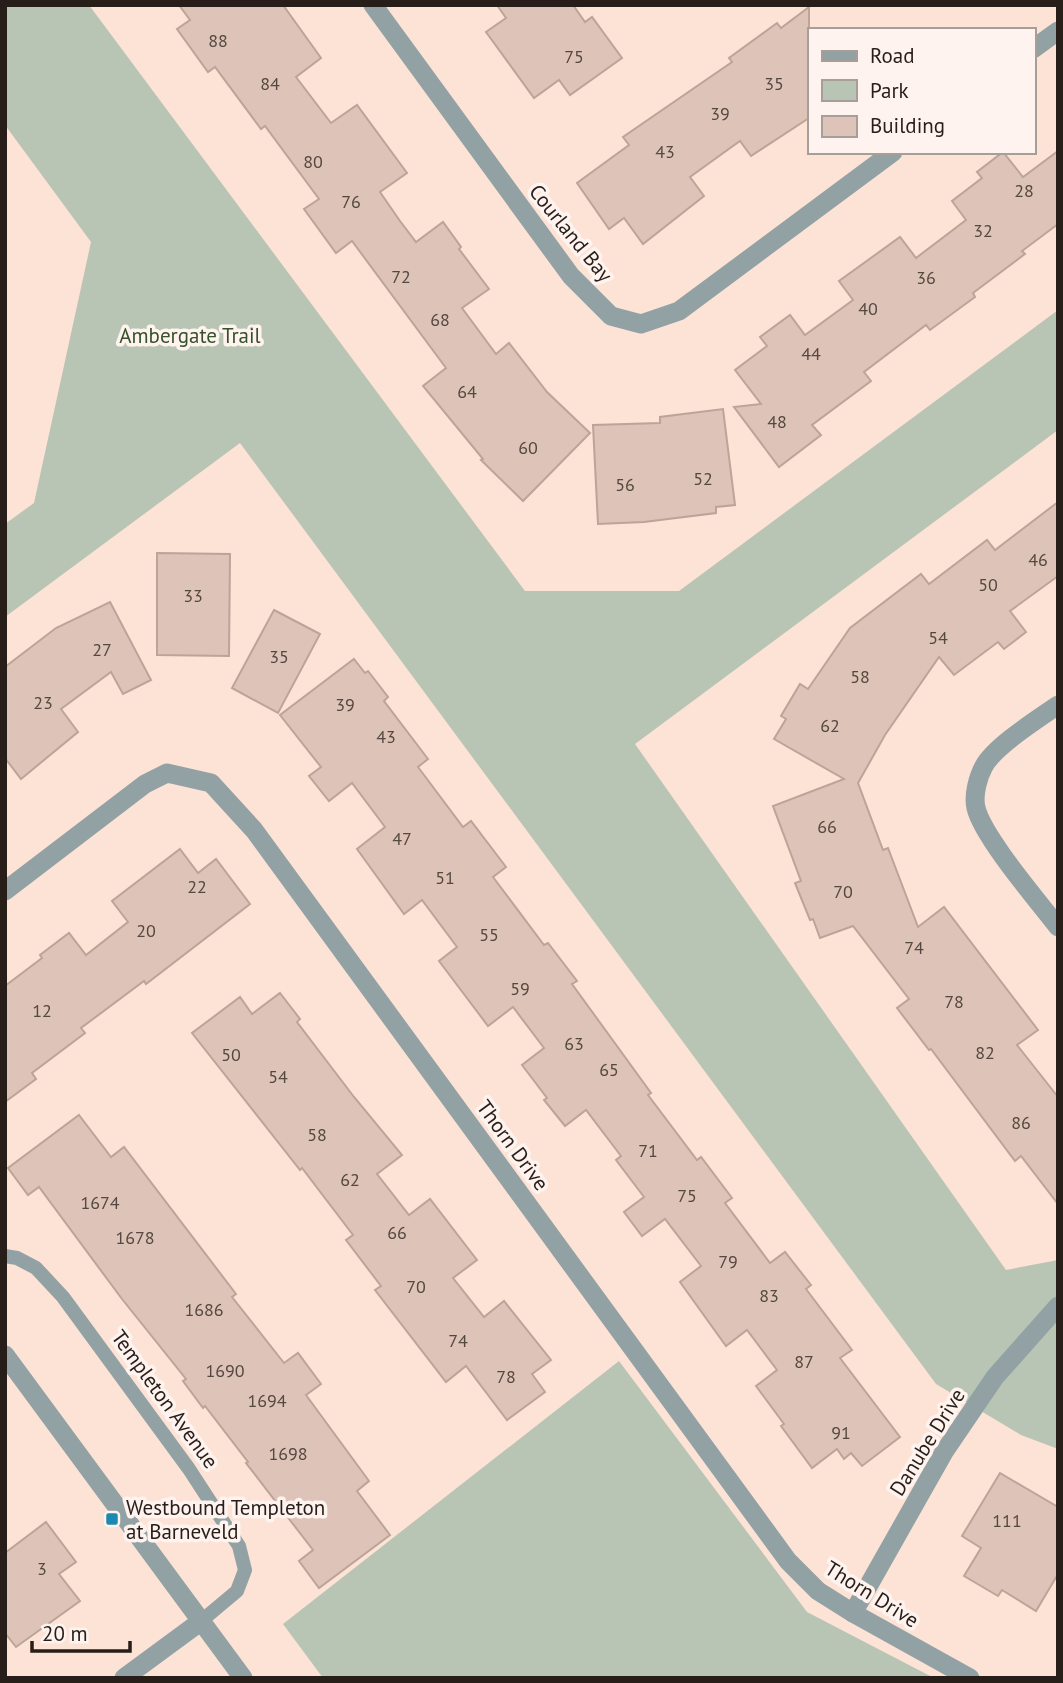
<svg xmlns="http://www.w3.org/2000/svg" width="1063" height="1683" viewBox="0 0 1063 1683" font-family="'PT Sans',sans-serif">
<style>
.green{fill:#b9c5b4}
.building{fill:#dec4b8;stroke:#bca498;stroke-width:2}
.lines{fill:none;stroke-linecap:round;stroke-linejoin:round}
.service{stroke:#92a2a4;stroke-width:14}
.minor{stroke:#92a2a4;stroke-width:19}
.tertiary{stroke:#92a2a4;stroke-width:19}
.poi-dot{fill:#1c89af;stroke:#fef3ee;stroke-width:2.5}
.labels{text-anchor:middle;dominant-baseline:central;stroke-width:7;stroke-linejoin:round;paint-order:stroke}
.number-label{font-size:18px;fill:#554841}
.street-label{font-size:21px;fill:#271e19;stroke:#fef3ee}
.park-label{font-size:21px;fill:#36522a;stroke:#fef3ee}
.poi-label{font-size:21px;fill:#271e19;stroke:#fef3ee;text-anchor:start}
</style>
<rect width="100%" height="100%" fill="#fde2d6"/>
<g class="green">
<polygon points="5,5 89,5 525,591 679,591 1058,310 1058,430 635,744 1006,1270 1058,1260 1058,1449 1021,1435 936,1384 240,443 5,617 5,524 34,503 91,242 5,125"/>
<polygon points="619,1361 807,1612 934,1678 323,1678 283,1624"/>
</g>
<g class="building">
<polygon points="179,5 283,5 321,58 296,77 331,123 357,105 407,173 380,192 400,221 416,242 443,222 461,247 459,249 489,289 462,308 496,354 509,343 547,392 590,433 523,501 481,460 483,459 423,386 446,368 352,241 336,253 304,209 319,199 265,126 261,129 215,67 208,72 177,29 190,20"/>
<polygon points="497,5 573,5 585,22 592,17 622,58 570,95 559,80 534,98 486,32 506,18"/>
<polygon points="809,7 809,118 751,156 740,141 690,177 704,196 643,244 624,218 609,229 577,183 629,145 623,137 732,62 729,58 777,23 781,28"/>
<polygon points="1058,151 1058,224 1022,251 1025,254 973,293 975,297 930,330 926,325 864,372 871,381 812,425 821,435 779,467 734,407 761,404 735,370 767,346 760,337 790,315 805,335 853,300 839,281 900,237 916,258 966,220 952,201 982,178 977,172 1003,152 1023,177"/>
<polygon points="723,409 735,505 716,507 716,513 644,522 598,524 593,425 660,423 660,417"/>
<polygon points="1058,502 1058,576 1010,611 1026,632 1004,649 998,642 954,675 939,657 885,735 858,783 883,850 888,848 918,927 944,907 1038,1030 1017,1045 1058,1097 1058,1204 1021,1156 1015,1161 931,1049 929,1050 897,1008 909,999 853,926 820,938 813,919 810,920 795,883 801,881 773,806 844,779 774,739 786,719 781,716 800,684 808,689 850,628 921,574 929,584 987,540 995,550"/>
<polygon points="157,553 230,554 229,656 157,655"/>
<polygon points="110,602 151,680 123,694 111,672 61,709 78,732 21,779 5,758 5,667 56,628"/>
<polygon points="274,610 320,634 278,713 232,688"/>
<polygon points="354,659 365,673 368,671 388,697 384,701 428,759 418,767 463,827 471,821 506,867 493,877 544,945 548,943 577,981 572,984 651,1093 648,1095 697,1160 701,1157 732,1198 725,1203 770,1263 785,1252 811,1285 806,1289 852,1350 840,1358 900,1437 862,1466 851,1453 844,1459 837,1449 812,1468 781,1426 784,1424 756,1386 777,1370 747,1330 726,1346 680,1282 701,1266 665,1219 642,1236 624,1212 644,1197 616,1160 621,1156 586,1110 565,1126 544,1100 547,1098 522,1065 544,1048 513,1007 488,1026 439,961 457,947 422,900 404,914 357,849 385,827 352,783 329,801 309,776 321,767 280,715"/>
<polygon points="180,849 198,873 216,859 250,904 146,984 144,981 81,1028 85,1033 32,1073 36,1079 5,1102 5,986 42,958 40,955 69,933 86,955 128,922 112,901"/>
<polygon points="280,993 300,1019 297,1022 354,1097 402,1155 377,1174 409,1215 430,1199 477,1260 453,1278 484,1317 504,1301 551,1360 532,1374 545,1392 507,1420 466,1366 446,1382 375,1290 381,1286 346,1240 353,1235 302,1168 300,1170 192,1033 240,997 252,1014"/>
<polygon points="79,1115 111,1157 124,1147 236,1294 232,1297 284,1363 298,1353 321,1384 306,1395 369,1481 357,1491 390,1535 319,1588 299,1561 313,1550 246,1463 248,1462 205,1406 203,1408 183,1381 186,1379 122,1299 39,1187 28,1195 8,1168"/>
<polygon points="1000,1473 1058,1507 1058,1574 1036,1611 1002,1590 998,1596 964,1576 981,1548 962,1536"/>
<polygon points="46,1522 76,1562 59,1574 80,1601 16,1647 5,1633 5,1553"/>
</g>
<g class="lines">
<polyline class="service" points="5,1256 17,1258 36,1268 63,1297 189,1469 239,1546 245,1570 237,1591 200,1622"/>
<g class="minor">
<polyline points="373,5 571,276 611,316 641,324 679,311 893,152"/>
<polyline points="1033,49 1058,31"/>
<path d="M 1058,705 C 1038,719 995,746 984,766 C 978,777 973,795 976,808 C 983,837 1038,901 1058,927"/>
<polyline points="5,891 145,784 167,773 211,783 254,830 788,1561 818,1591 853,1613 970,1678"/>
<polyline points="853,1613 944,1452 995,1377 1058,1306"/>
<polyline points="124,1678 200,1622"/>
</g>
<polyline class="tertiary" points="5,1355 243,1678"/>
</g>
<rect class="poi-dot" x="105" y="1512" width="14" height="14" rx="3.5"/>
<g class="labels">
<g class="number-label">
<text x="218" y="40">88</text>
<text x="574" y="56">75</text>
<text x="270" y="83">84</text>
<text x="774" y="83">35</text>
<text x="720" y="113">39</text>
<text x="665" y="151">43</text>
<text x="313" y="161">80</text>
<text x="1024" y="190">28</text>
<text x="351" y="201">76</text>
<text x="983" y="230">32</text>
<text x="401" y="276">72</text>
<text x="926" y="277">36</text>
<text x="868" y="308">40</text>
<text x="440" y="319">68</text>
<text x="811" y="353">44</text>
<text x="467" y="391">64</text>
<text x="777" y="421">48</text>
<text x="528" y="447">60</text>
<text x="703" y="478">52</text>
<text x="625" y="484">56</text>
<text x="1038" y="559">46</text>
<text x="988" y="584">50</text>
<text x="193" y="595">33</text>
<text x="938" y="637">54</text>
<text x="102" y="649">27</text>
<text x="279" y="656">35</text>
<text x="860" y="676">58</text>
<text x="43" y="702">23</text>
<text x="345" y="704">39</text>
<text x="830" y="725">62</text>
<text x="386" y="736">43</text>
<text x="827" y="826">66</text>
<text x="402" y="838">47</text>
<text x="445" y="877">51</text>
<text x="197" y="886">22</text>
<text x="843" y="891">70</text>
<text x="146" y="930">20</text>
<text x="489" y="934">55</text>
<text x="914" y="947">74</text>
<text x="520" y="988">59</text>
<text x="954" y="1001">78</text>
<text x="42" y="1010">12</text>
<text x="574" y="1043">63</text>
<text x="985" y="1052">82</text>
<text x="231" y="1054">50</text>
<text x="609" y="1069">65</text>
<text x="278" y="1076">54</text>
<text x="1021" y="1122">86</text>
<text x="317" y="1134">58</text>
<text x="648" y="1150">71</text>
<text x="350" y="1179">62</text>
<text x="687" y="1195">75</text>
<text x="100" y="1202">1674</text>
<text x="397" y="1232">66</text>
<text x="135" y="1237">1678</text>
<text x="728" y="1261">79</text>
<text x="416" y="1286">70</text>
<text x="769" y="1295">83</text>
<text x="204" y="1309">1686</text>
<text x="458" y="1340">74</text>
<text x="804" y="1361">87</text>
<text x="225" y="1370">1690</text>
<text x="506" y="1376">78</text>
<text x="267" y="1400">1694</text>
<text x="841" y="1432">91</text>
<text x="288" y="1453">1698</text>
<text x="1007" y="1520">111</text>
<text x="42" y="1568">3</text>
</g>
<g class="street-label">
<text transform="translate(571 233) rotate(51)">Courland Bay</text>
<text transform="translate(513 1145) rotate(54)">Thorn Drive</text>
<text transform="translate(165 1399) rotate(54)">Templeton Avenue</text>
<text transform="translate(927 1442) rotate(-58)">Danube Drive</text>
<text transform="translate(872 1594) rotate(32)">Thorn Drive</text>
</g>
<g class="park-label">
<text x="190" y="335">Ambergate Trail</text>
</g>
<g class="poi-label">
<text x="126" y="1507">Westbound Templeton<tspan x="126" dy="24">at Barneveld</tspan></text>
</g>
</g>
<rect width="1063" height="1683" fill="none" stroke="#271e19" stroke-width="14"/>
<rect x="808" y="28" width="228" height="126" fill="#fef3ee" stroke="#a89e99" stroke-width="2"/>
<rect x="822" y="51" width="35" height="10" fill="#92a2a4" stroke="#a89e99" stroke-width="2"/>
<text x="870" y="63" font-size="21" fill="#271e19">Road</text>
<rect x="822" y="80" width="35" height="21" fill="#b9c5b4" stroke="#a89e99" stroke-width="2"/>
<text x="870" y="98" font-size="21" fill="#271e19">Park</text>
<rect x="822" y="116" width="35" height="21" fill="#dec4b8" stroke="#a89e99" stroke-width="2"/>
<text x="870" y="133" font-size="21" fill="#271e19">Building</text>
<path d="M32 1641v10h98v-10" fill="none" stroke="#271e19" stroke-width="3.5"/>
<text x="42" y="1641" font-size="21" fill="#271e19" stroke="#fef3ee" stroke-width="5" paint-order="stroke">20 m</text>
</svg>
